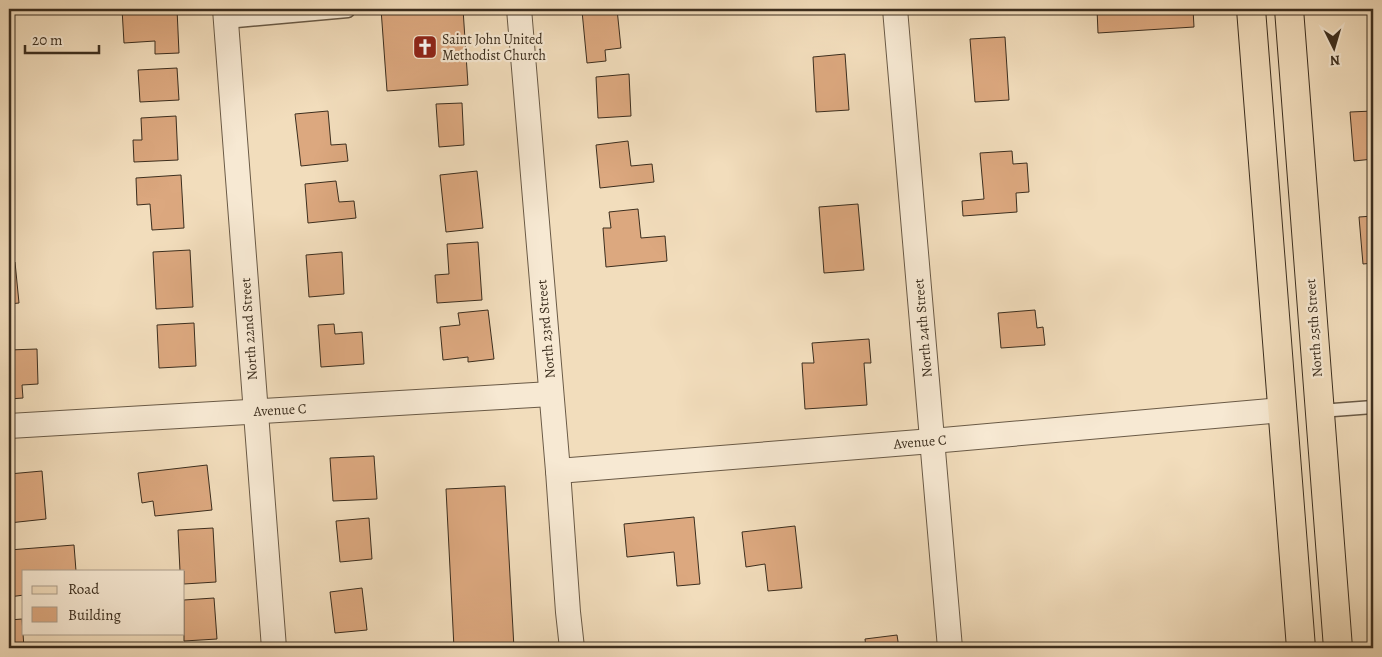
<svg xmlns="http://www.w3.org/2000/svg" width="1382" height="657" viewBox="0 0 1382 657" font-family="Alegreya,serif">
<style>
.building{fill:#dca87f;stroke:#3c2e1e}
.lines{fill:none;stroke-linecap:round;stroke-linejoin:round}
.service-casing{stroke:#6a5a46;stroke-width:15}
.minor-casing{stroke:#6a5a46;stroke-width:26}
.primary-casing{stroke:#3c2e1e;stroke-width:30}
.service{stroke:#f7e9d3;stroke-width:12}
.minor{stroke:#f7e9d3;stroke-width:24}
.primary{stroke:#f2ddbc;stroke-width:28}
.labels{text-anchor:middle;dominant-baseline:central;stroke-width:4.5;stroke-linejoin:round;paint-order:stroke}
.poi-label{font-size:14px;fill:#3c2e1e;stroke:#f7e9d3;text-anchor:start}
.street-label{font-size:14px;fill:#3c2e1e;stroke:#f7e9d3}
</style>
<rect width="100%" height="100%" fill="#f2ddbc"/>
<filter id="stains"><feTurbulence type="fractalNoise" baseFrequency=".004" numOctaves="4"/><feColorMatrix values="0 0 0 0 .2 0 0 0 0 .09 0 0 0 0 .02 0 0 0 .5 -.17"/></filter>
<radialGradient id="worn" r=".72"><stop offset=".6" stop-color="#630" stop-opacity="0"/><stop offset="1" stop-color="#630" stop-opacity=".3"/></radialGradient>
<g class="building">
<polygon points="122,9 177,9 179,53 155,54 155,41 124,43"/>
<polygon points="381,9 463,9 468,85 387,91"/>
<polygon points="601,9 617,9 621,48 605,50 606,61 587,63 582,11"/>
<polygon points="1097,9 1193,9 1194,27 1098,33"/>
<polygon points="1005,37 1009,100 975,102 970,39"/>
<polygon points="845,54 849,110 816,112 813,57"/>
<polygon points="177,68 179,100 140,102 138,70"/>
<polygon points="629,74 631,116 598,118 596,77"/>
<polygon points="462,103 464,145 439,147 436,104"/>
<polygon points="328,111 331,145 346,144 348,161 301,166 295,114"/>
<polygon points="1373,111 1373,159 1354,161 1350,112"/>
<polygon points="176,116 178,160 134,162 133,140 142,140 141,118"/>
<polygon points="628,141 631,166 652,164 654,182 600,188 596,145"/>
<polygon points="1012,151 1013,164 1027,163 1029,192 1016,193 1017,212 963,216 962,201 984,199 980,153"/>
<polygon points="477,171 483,228 446,232 440,175"/>
<polygon points="181,175 184,228 152,230 150,204 137,205 136,178"/>
<polygon points="336,181 339,202 354,201 356,218 308,223 305,184"/>
<polygon points="858,204 864,270 824,273 819,207"/>
<polygon points="638,209 641,238 665,236 667,261 606,267 603,228 611,228 609,212"/>
<polygon points="1373,216 1373,263 1363,264 1359,217"/>
<polygon points="478,242 482,300 437,303 435,275 449,274 447,244"/>
<polygon points="190,250 193,307 156,309 153,252"/>
<polygon points="342,252 344,294 309,297 306,255"/>
<polygon points="15,262 19,303 9,304 9,263"/>
<polygon points="488,310 494,359 468,362 468,357 443,360 440,327 460,325 458,313"/>
<polygon points="1035,310 1037,328 1043,327 1045,345 1001,348 998,313"/>
<polygon points="194,323 196,366 159,368 157,325"/>
<polygon points="334,324 335,334 362,332 364,364 321,367 318,325"/>
<polygon points="869,339 871,363 864,363 867,405 805,409 802,363 814,363 812,343"/>
<polygon points="37,349 38,384 22,385 23,398 9,399 9,350"/>
<polygon points="374,456 377,499 333,501 330,458"/>
<polygon points="207,465 212,510 155,516 153,501 142,503 138,473"/>
<polygon points="42,471 46,519 9,523 9,474"/>
<polygon points="505,486 514,648 454,648 446,489"/>
<polygon points="694,517 700,584 677,586 674,552 627,557 624,524"/>
<polygon points="369,518 372,559 340,562 336,521"/>
<polygon points="795,526 802,588 768,591 765,564 746,567 742,532"/>
<polygon points="213,528 216,582 184,584 184,571 180,571 178,530"/>
<polygon points="74,545 76,571 24,571 24,595 9,597 9,550"/>
<polygon points="362,588 367,630 335,633 330,592"/>
<polygon points="214,598 217,639 184,641 184,600"/>
<polygon points="22,619 24,648 9,648 9,620"/>
<polygon points="897,635 899,648 866,648 865,639"/>
</g>
<g class="lines">
<defs>
<g id="service">
<polyline points="226,22 348,11 348,9"/>
<polyline points="1320,411 1373,407"/>
</g>
<g id="minor">
<polyline points="225,9 274,648"/>
<polyline points="519,9 558,471 568,612 572,648"/>
<polyline points="895,9 950,648"/>
<polyline points="9,426 551,394"/>
<polyline points="558,471 932,441 1282,410"/>
</g>
<g id="primary">
<polyline points="1251,9 1301,648"/>
<polyline points="1289,9 1338,648"/>
</g>
</defs>
<use href="#service" class="service-casing"/>
<use href="#minor" class="minor-casing"/>
<use href="#primary" class="primary-casing"/>
<use href="#service" class="service"/>
<use href="#minor" class="minor"/>
<use href="#primary" class="primary"/>
</g>
<defs>
<symbol id="church-square" viewBox="-11 -11 22 22"><rect x="-9" y="-9" width="18" height="18" rx="4" fill="#8f2418" stroke="#f7e9d3"/><path d="M-1.2-6h2.4v3.5h3.3v2.4h-3.3V6h-2.4V-.1h-3.3v-2.4h3.3Z" fill="#fff"/></symbol>
</defs>
<g fill-rule="evenodd">
<use href="#church-square" x="411" y="33" width="28" height="28"/>
</g>
<g class="labels">
<g class="poi-label">
<text x="442" y="39">Saint John United<tspan x="442" dy="16">Methodist Church</tspan></text>
</g>
<g class="street-label">
<text transform="translate(923 328) rotate(-95)">North 24th Street</text>
<text transform="translate(1314 328) rotate(-94)">North 25th Street</text>
<text transform="translate(249 329) rotate(-94)">North 22nd Street</text>
<text transform="translate(546 329) rotate(-95)">North 23rd Street</text>
<text transform="translate(280 410) rotate(-3)">Avenue C</text>
<text transform="translate(920 442) rotate(-5)">Avenue C</text>
</g>
</g>
<rect width="1382" height="657" fill="none" stroke="#f2ddbc" stroke-width="30"/>
<rect x="10" y="10" width="1362" height="637" fill="none" stroke="#3c2e1e" stroke-width="2.5"/>
<rect x="15" y="15" width="1352" height="627" fill="none" stroke="#3c2e1e"/>
<rect x="22" y="570" width="162" height="65" fill="#f7e9d3" stroke="#ac9e8b"/>
<rect x="32" y="586" width="25" height="8" fill="#f2ddbc" stroke="#ac9e8b"/>
<text x="68" y="594" font-size="15" fill="#3c2e1e">Road</text>
<rect x="32" y="607" width="25" height="15" fill="#dca87f" stroke="#ac9e8b"/>
<text x="68" y="620" font-size="15" fill="#3c2e1e">Building</text>
<g transform="translate(1334 48) rotate(175)" stroke="#f7e9d3" stroke-width="4" paint-order="stroke">
<path d="M0-4L9 19L0 12L-9 19Z" fill="#3c2e1e"/>
<text y="-8" font-size="14" font-weight="bold" text-anchor="middle" fill="#3c2e1e">N</text>
</g>
<path d="M25 45v8h74v-8" fill="none" stroke="#3c2e1e" stroke-width="2.5"/>
<text x="32" y="45" font-size="15" fill="#3c2e1e" stroke="#f7e9d3" stroke-width="4" paint-order="stroke">20 m</text>
<rect width="100%" height="100%" filter="url(#stains)"/>
<rect width="100%" height="100%" fill="url(#worn)"/>
</svg>
